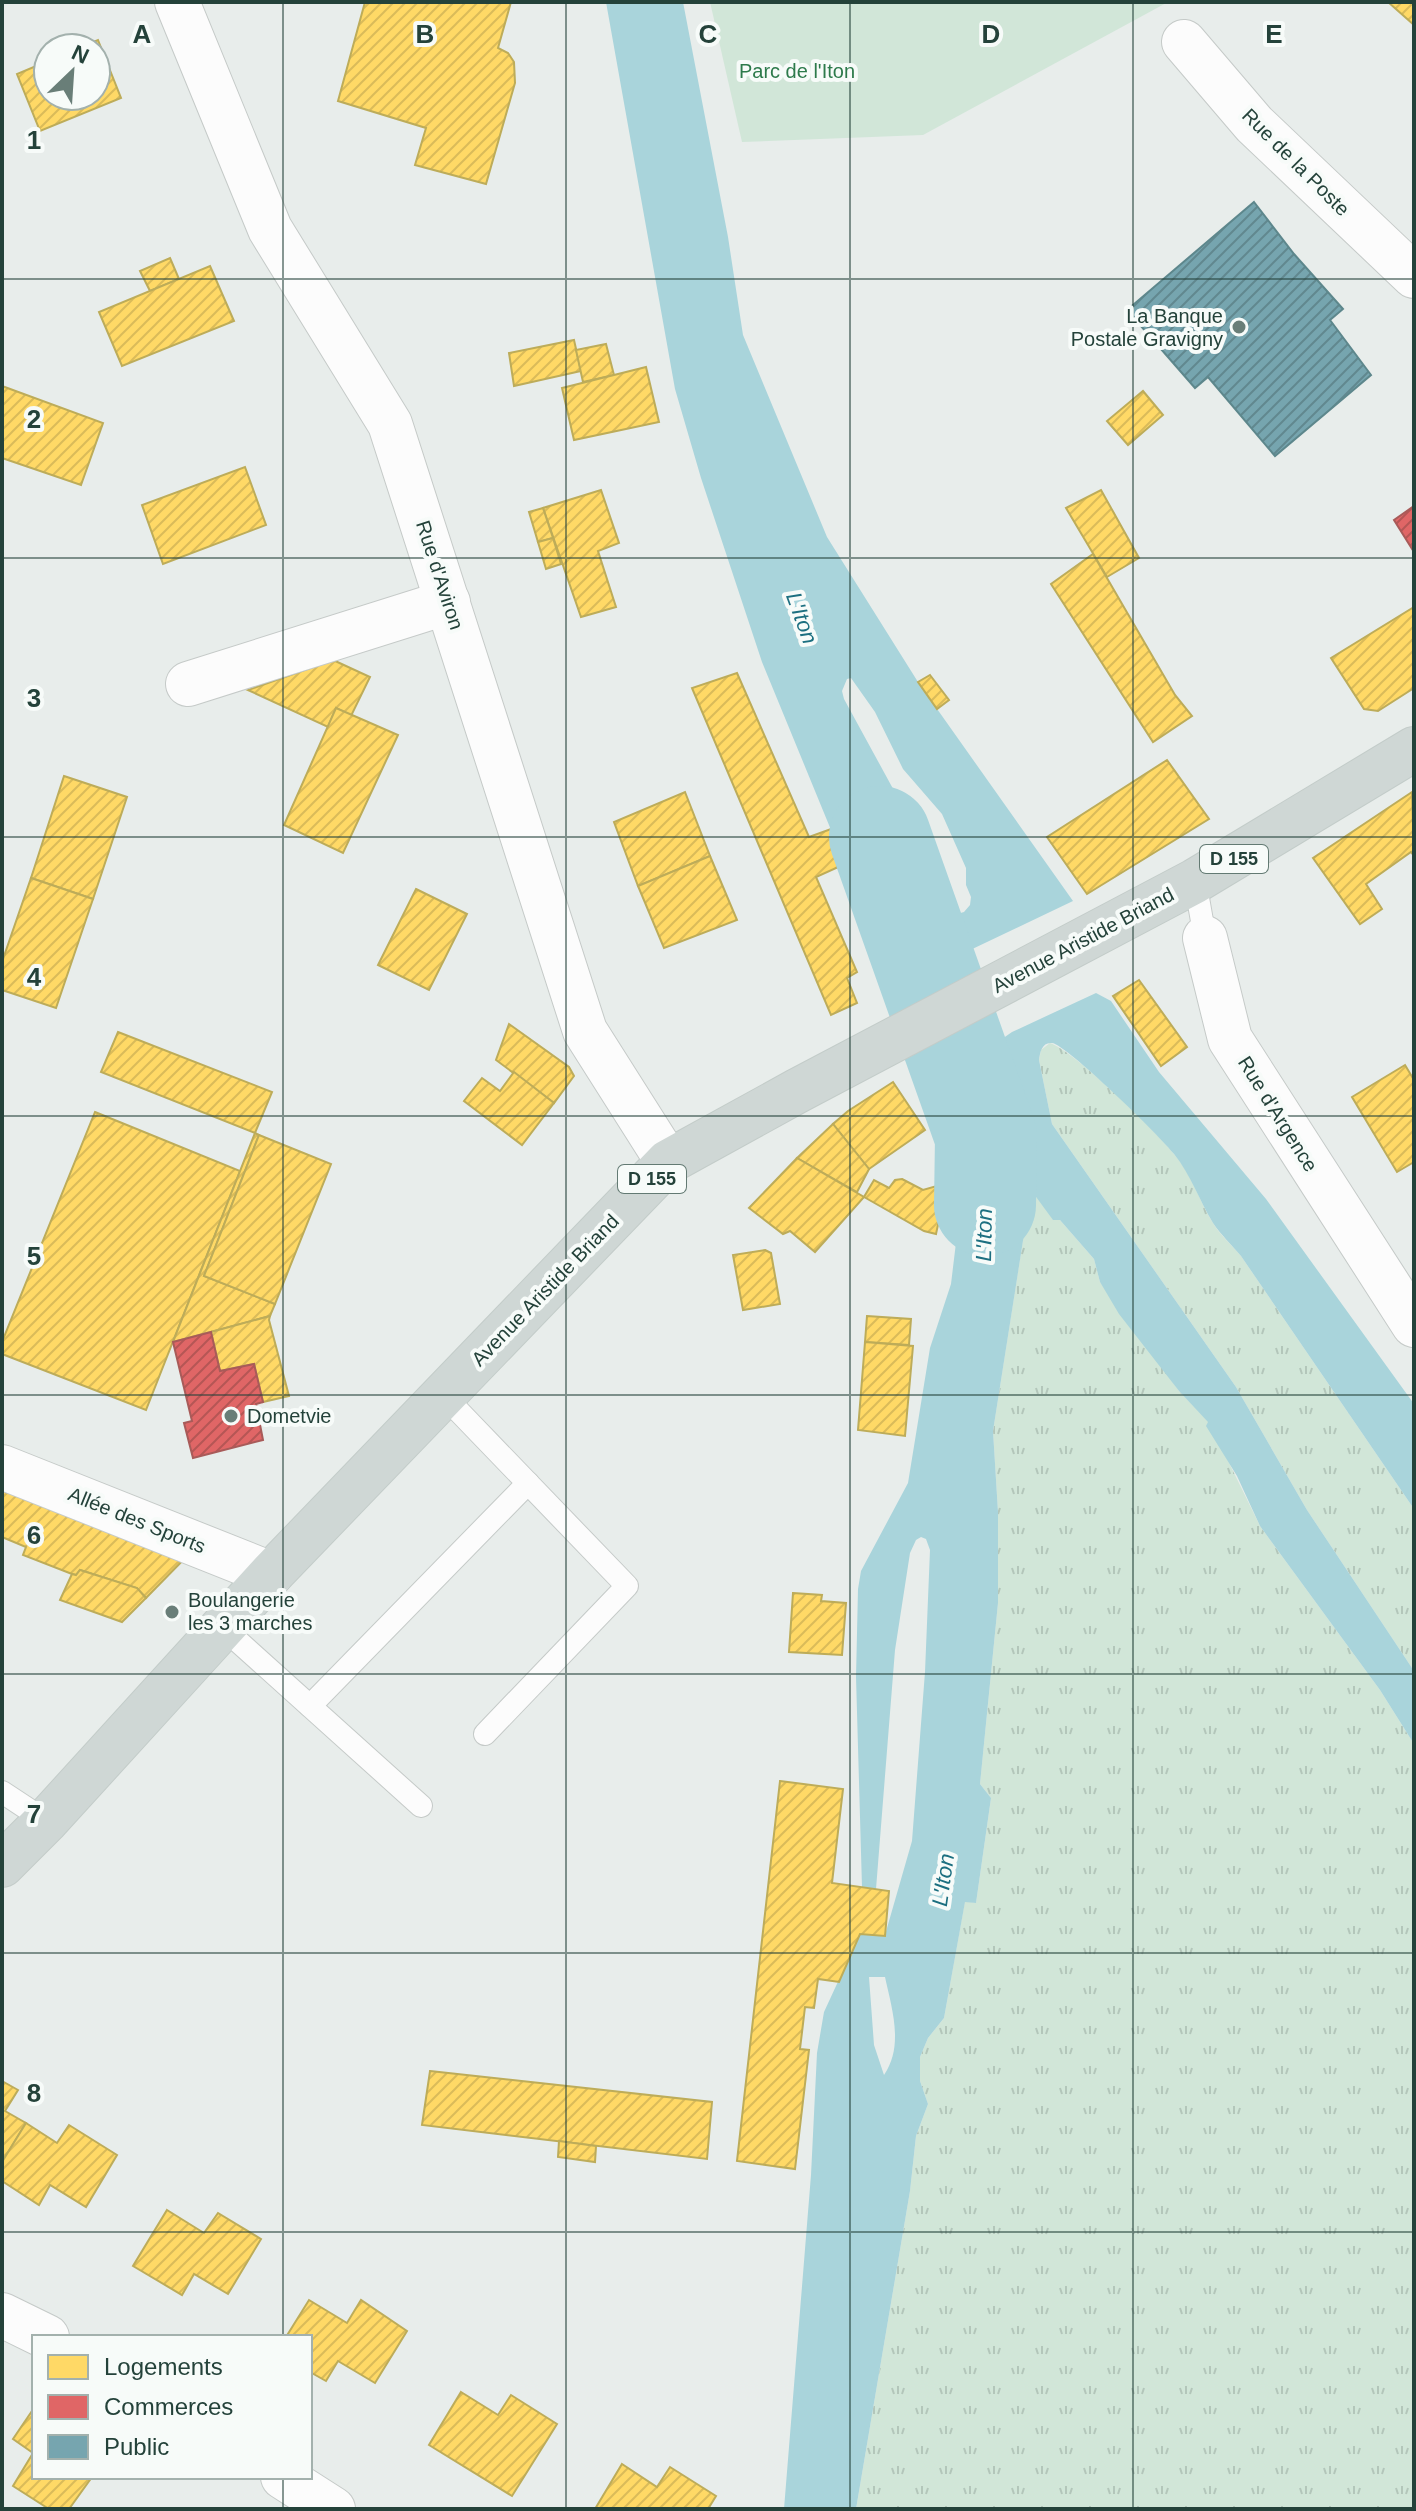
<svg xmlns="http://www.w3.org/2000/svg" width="1416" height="2511" viewBox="0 0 1416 2511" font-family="Arial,sans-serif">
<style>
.grass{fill:url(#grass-tufts)}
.park{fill:#d1e6d8}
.water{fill:#a9d4db;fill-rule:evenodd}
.homes{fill:url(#homes-hatch);stroke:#bdac59;stroke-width:2}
.shops{fill:url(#shops-hatch);stroke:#a85b59;stroke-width:2}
.public{fill:url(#public-hatch);stroke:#5d878c;stroke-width:2}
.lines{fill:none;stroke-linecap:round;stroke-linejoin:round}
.river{stroke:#a9d4db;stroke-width:102}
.lane-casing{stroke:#c5cac8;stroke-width:24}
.street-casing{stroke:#c5cac8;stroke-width:46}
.primary-casing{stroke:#c3ccc9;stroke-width:46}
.lane{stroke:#fcfcfc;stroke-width:22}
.street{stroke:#fcfcfc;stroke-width:44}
.primary{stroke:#cfd7d5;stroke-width:44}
.grid{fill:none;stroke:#24423a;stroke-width:2;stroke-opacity:0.55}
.poi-dot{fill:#697e78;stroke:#f7fbf9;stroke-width:3}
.labels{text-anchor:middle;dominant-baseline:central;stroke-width:8;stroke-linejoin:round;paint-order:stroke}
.shield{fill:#f7fbf9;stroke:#637a73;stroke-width:2}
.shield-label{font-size:18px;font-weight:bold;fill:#24423a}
.park-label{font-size:20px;fill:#2d7a4b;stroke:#f7fbf9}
.street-label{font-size:20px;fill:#24423a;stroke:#f7fbf9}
.poi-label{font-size:20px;fill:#24423a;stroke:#f7fbf9;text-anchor:start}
.water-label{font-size:22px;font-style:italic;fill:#1c6f80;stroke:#f7fbf9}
.grid-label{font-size:26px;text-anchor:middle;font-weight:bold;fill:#24423a;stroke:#f7fbf9;stroke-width:8;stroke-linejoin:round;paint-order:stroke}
</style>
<defs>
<pattern id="grass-tufts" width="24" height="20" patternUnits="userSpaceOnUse" patternTransform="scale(2)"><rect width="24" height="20" fill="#d1e6d8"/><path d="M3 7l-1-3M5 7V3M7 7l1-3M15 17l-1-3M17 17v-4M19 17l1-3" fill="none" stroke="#b3c6ba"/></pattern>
<pattern id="homes-hatch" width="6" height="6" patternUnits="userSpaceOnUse" patternTransform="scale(2)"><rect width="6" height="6" fill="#ffd966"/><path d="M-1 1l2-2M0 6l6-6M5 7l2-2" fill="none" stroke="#dabb59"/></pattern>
<pattern id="shops-hatch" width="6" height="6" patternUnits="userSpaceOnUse" patternTransform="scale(2)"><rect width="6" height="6" fill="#e06666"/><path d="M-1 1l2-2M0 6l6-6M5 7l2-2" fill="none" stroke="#b55655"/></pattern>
<pattern id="public-hatch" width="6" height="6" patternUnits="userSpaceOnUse" patternTransform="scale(2)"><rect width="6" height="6" fill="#76a5af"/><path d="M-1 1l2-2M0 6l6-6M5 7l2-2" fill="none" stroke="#61888f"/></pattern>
</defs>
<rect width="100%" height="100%" fill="#e8edeb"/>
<g class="grass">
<path d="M 1050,1043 C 1075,1051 1165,1139 1181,1163 C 1194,1181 1201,1204 1213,1223 C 1220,1235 1232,1245 1241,1256 L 1414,1509 L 1414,1671 L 1307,1510 L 1236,1387 L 1052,1124 L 1039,1060 L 1041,1050 Z"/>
<polygon points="1031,1189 1053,1219 1060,1220 1094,1259 1100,1282 1179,1391 1209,1422 1260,1526 1380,1690 1414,1744 1414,2509 856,2509 910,2191 916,2136 928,2104 920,2081 920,2057 928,2038 944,2018 965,1901 976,1903 991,1798 980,1784 998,1603 998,1512 993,1431"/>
</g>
<polygon class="park" points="710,2 1168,2 923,135 742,142"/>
<g class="water">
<path d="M 606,2 L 683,2 L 728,237 L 743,335 L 827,537 L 918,682 L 1073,901 L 882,992 L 863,921 L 845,864 L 762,662 L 701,478 L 675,389 ZM 851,678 L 875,712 L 903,769 L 942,814 L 966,868 L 966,885 L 971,897 L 970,905 L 964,912 L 957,914 L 948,910 L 909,818 L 844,699 L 842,691 L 847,679 Z"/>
<path d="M 1096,993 L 1111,1001 L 1159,1072 L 1266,1199 L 1414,1404 L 1414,1509 L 1241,1256 C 1232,1245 1221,1235 1213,1223 C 1199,1200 1191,1175 1174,1154 C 1162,1138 1066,1044 1052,1043 C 1042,1042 1040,1052 1039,1060 L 1052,1124 L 1236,1387 L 1307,1510 L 1414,1671 L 1414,1744 L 1380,1690 L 1260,1526 L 1237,1476 L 1206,1426 L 1208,1422 L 1179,1391 L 1119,1314 L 1100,1282 L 1094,1259 L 1060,1220 L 1053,1220 L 1031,1190 L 993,1431 L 998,1512 L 998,1603 L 980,1784 L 991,1798 L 976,1903 L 965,1902 L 944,2018 L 928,2038 L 920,2057 L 920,2081 L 928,2104 L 916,2136 L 910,2191 L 856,2509 L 784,2509 L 811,2175 L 817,2053 L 824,2012 L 860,1934 L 885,1935 L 912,1841 L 925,1672 L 930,1550 L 926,1539 L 921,1537 L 916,1540 L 910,1553 L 895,1650 L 876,1889 L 862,1887 L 856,1677 L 858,1589 L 861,1571 L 908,1483 L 930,1348 L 951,1284 L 962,1193 L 960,1176 L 949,1155 L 930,1089 L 1012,1032 ZM 869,1977 L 885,1977 C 892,2009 904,2046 884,2075 L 874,2045 Z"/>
</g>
<g class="homes">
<polygon points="365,2 511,2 498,48 508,53 514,62 515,83 486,184 415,165 426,128 338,101"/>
<polygon points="1388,2 1414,2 1414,25"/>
<polygon points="98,40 121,98 40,131 17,74 48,61 48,96 96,96 96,48 79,48"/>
<polygon points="170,258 179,279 150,291 140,271"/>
<polygon points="210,266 234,321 122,366 99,312"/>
<polygon points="574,340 581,371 514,386 509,353"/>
<polygon points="606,344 614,375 583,382 576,350"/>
<polygon points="646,367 659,422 574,440 562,388"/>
<polygon points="2,386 103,423 81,485 2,458"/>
<polygon points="1143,391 1163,415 1128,445 1107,421"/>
<polygon points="245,467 266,525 163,564 142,505"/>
<polygon points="601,490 619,543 598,551 616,607 581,617 543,508"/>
<polygon points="1101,490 1139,558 1107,577 1066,508"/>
<polygon points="543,508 553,538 538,542 529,512"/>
<polygon points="553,538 561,564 546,569 538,542"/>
<polygon points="1093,554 1175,695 1192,716 1153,742 1051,584"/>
<polygon points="1414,607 1414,688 1378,711 1364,709 1331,658"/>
<polygon points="333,660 370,677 351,716 336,708 328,727 248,690"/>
<polygon points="737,673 809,837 831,829 845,864 816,877 857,972 847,978 857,1003 831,1015 692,688"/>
<polygon points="930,675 949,700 937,709 918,682"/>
<polygon points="336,708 398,735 343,853 284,825"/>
<polygon points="1167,760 1209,819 1087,894 1047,837"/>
<polygon points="64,776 127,797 93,899 31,878"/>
<polygon points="685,792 710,856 638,886 614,822"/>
<polygon points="1412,792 1414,856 1411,852 1366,884 1382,909 1360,924 1313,858"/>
<polygon points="710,856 737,920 664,948 638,886"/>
<polygon points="31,878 93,899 56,1008 2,990 2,962"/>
<polygon points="416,889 467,914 429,990 378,965"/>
<polygon points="1139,980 1187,1047 1161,1066 1113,996"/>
<polygon points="509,1024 569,1067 574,1076 554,1103 496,1060"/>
<polygon points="118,1032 272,1092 255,1133 101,1072"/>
<polygon points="1405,1065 1414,1080 1414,1162 1397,1172 1352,1097"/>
<polygon points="514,1072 554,1103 522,1145 464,1101 482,1078 500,1091"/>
<polygon points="893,1082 925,1130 869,1169 833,1124 848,1111"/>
<polygon points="95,1112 240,1171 146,1410 2,1354 2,1342"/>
<polygon points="833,1124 869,1169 857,1192 797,1158"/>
<polygon points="255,1133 259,1135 204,1276 275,1304 270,1316 173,1342"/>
<polygon points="259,1135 331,1164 275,1304 204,1276"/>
<polygon points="797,1158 864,1197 815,1252 790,1231 783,1234 749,1208"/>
<polygon points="902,1179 923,1190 937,1186 940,1180 947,1182 936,1234 924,1231 864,1197 874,1180 889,1188 895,1180"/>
<polygon points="765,1250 771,1253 780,1304 743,1310 733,1255"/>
<polygon points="270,1316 269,1320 289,1396 263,1402 254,1364 220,1371 211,1332"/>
<polygon points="867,1316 911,1319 909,1345 865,1342"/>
<polygon points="865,1342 913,1346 905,1436 858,1430"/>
<polygon points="2,1478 190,1553 146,1598 137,1588 80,1570 76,1575 72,1574 23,1555 26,1547 2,1537"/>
<polygon points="80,1570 137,1588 146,1598 122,1622 60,1600 72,1574 76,1575"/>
<polygon points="793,1593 822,1595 821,1601 846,1603 842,1655 789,1652"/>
<polygon points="780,1781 843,1789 832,1883 889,1891 885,1936 860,1934 839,1982 818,1979 814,2008 805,2007 800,2049 809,2050 795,2169 737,2161"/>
<polygon points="430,2071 712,2102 707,2159 422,2125"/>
<polygon points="2,2081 18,2090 5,2111 26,2123 2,2162"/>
<polygon points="26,2123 57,2143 69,2125 117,2155 86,2207 50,2185 39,2205 2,2181 2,2162"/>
<polygon points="559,2141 596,2146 595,2162 558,2157"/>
<polygon points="167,2210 204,2233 218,2213 261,2239 228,2294 194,2274 182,2295 133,2266"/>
<polygon points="309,2300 347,2323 361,2300 407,2331 375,2383 338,2361 326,2381 310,2372 310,2337 286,2337"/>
<polygon points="461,2392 498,2415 511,2395 557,2424 512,2496 429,2445"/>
<polygon points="34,2408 34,2477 92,2477 69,2509 49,2509 13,2486 33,2453 13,2439"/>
<polygon points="622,2464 657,2487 670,2467 716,2496 708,2509 595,2509"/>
</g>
<g class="shops">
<polygon points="1414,506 1414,552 1394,520"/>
<polygon points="211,1332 220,1371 254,1364 263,1402 256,1404 263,1440 193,1458 184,1423 192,1421 173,1342"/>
</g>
<polygon class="public" points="1254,202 1294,254 1343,309 1330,320 1371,375 1275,456 1208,377 1195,388 1127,310"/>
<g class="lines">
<polyline class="river" points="880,837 986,1136 985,1205"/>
<defs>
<g id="lane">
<polyline points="1195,881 1205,938"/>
<polyline points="444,1396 627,1586 485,1734"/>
<polyline points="221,1626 421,1806"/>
<polyline points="310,1706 528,1483"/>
<polyline points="2,1792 46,1821"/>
</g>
<g id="street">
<polyline points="177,2 270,229 390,424 585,1031 668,1162"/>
<polyline points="1184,42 1254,124 1414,276"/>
<polyline points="188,684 448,602"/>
<polyline points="1205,938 1230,1039 1414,1325"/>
<polyline points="2,1467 271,1574"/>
<polyline points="2,2315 47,2337"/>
<polyline points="283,2477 333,2509"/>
</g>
<polyline id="primary" points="2,1865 46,1821 271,1574 668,1162 797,1091 1195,881 1414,749"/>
</defs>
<use href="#lane" class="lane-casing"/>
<use href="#street" class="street-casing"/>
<use href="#primary" class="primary-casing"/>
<use href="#lane" class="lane"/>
<use href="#street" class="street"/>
<use href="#primary" class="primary"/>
</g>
<path class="grid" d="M 283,2 L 283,2337M 566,2 L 566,2509M 850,2 L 850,2509M 1133,2 L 1133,2509M 2,279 L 1414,279M 2,558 L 1414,558M 2,837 L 1414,837M 2,1116 L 1414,1116M 2,1395 L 1414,1395M 2,1674 L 1414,1674M 2,1953 L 1414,1953M 2,2232 L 1414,2232M 283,2477 L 283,2509"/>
<g class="poi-dot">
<circle cx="1239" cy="327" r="8"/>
<circle cx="231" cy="1416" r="8"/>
<circle cx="172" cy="1612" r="8"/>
</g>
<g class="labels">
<g class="shield">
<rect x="1200" y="845" width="68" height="28" rx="6"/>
<rect x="618" y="1165" width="68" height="28" rx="6"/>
</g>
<g class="shield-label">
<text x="1234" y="859">D 155</text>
<text x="652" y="1179">D 155</text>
</g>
<g class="park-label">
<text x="797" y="71">Parc de l'Iton</text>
</g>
<g class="street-label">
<text transform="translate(1296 162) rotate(45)">Rue de la Poste</text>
<text transform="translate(440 575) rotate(72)">Rue d'Aviron</text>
<text transform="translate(1083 940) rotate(-28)">Avenue Aristide Briand</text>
<text transform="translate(1278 1114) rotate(58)">Rue d'Argence</text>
<text transform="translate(545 1290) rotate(-46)">Avenue Aristide Briand</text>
<text transform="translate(137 1520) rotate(22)">Allée des Sports</text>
</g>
<g class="poi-label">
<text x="1223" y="316" text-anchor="end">La Banque<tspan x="1223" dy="23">Postale Gravigny</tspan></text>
<text x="247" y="1416">Dometvie</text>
<text x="188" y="1600">Boulangerie<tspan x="188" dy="23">les 3 marches</tspan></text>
</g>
<g class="water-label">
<text transform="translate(802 618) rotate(70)">L'Iton</text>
<text transform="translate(984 1235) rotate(-89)">L'Iton</text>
<text transform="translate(943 1880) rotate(-82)">L'Iton</text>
</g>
</g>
<g class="grid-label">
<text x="142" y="43">A</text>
<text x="425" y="43">B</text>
<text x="708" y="43">C</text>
<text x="991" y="43">D</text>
<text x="1274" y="43">E</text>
<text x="34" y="149">1</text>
<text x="34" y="428">2</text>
<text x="34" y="707">3</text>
<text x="34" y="986">4</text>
<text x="34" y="1265">5</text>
<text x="34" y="1544">6</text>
<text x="34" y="1823">7</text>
<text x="34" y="2102">8</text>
</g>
<rect width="1416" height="2511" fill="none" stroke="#24423a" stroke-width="8"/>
<rect x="32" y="2335" width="280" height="144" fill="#f7fbf9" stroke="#a3b1ad" stroke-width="2"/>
<rect x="48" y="2355" width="40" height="24" fill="#ffd966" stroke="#a3b1ad" stroke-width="2"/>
<text x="104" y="2375" font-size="24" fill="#24423a">Logements</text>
<rect x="48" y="2395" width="40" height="24" fill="#e06666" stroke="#a3b1ad" stroke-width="2"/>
<text x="104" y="2415" font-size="24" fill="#24423a">Commerces</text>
<rect x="48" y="2435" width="40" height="24" fill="#76a5af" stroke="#a3b1ad" stroke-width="2"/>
<text x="104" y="2455" font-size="24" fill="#24423a">Public</text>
<g transform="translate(72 72) rotate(25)"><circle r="38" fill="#f7fbf9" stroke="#a3b1ad" stroke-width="2"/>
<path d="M0-6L14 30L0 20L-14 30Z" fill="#697e78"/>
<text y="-12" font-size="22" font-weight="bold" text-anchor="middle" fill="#24423a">N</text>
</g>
</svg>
